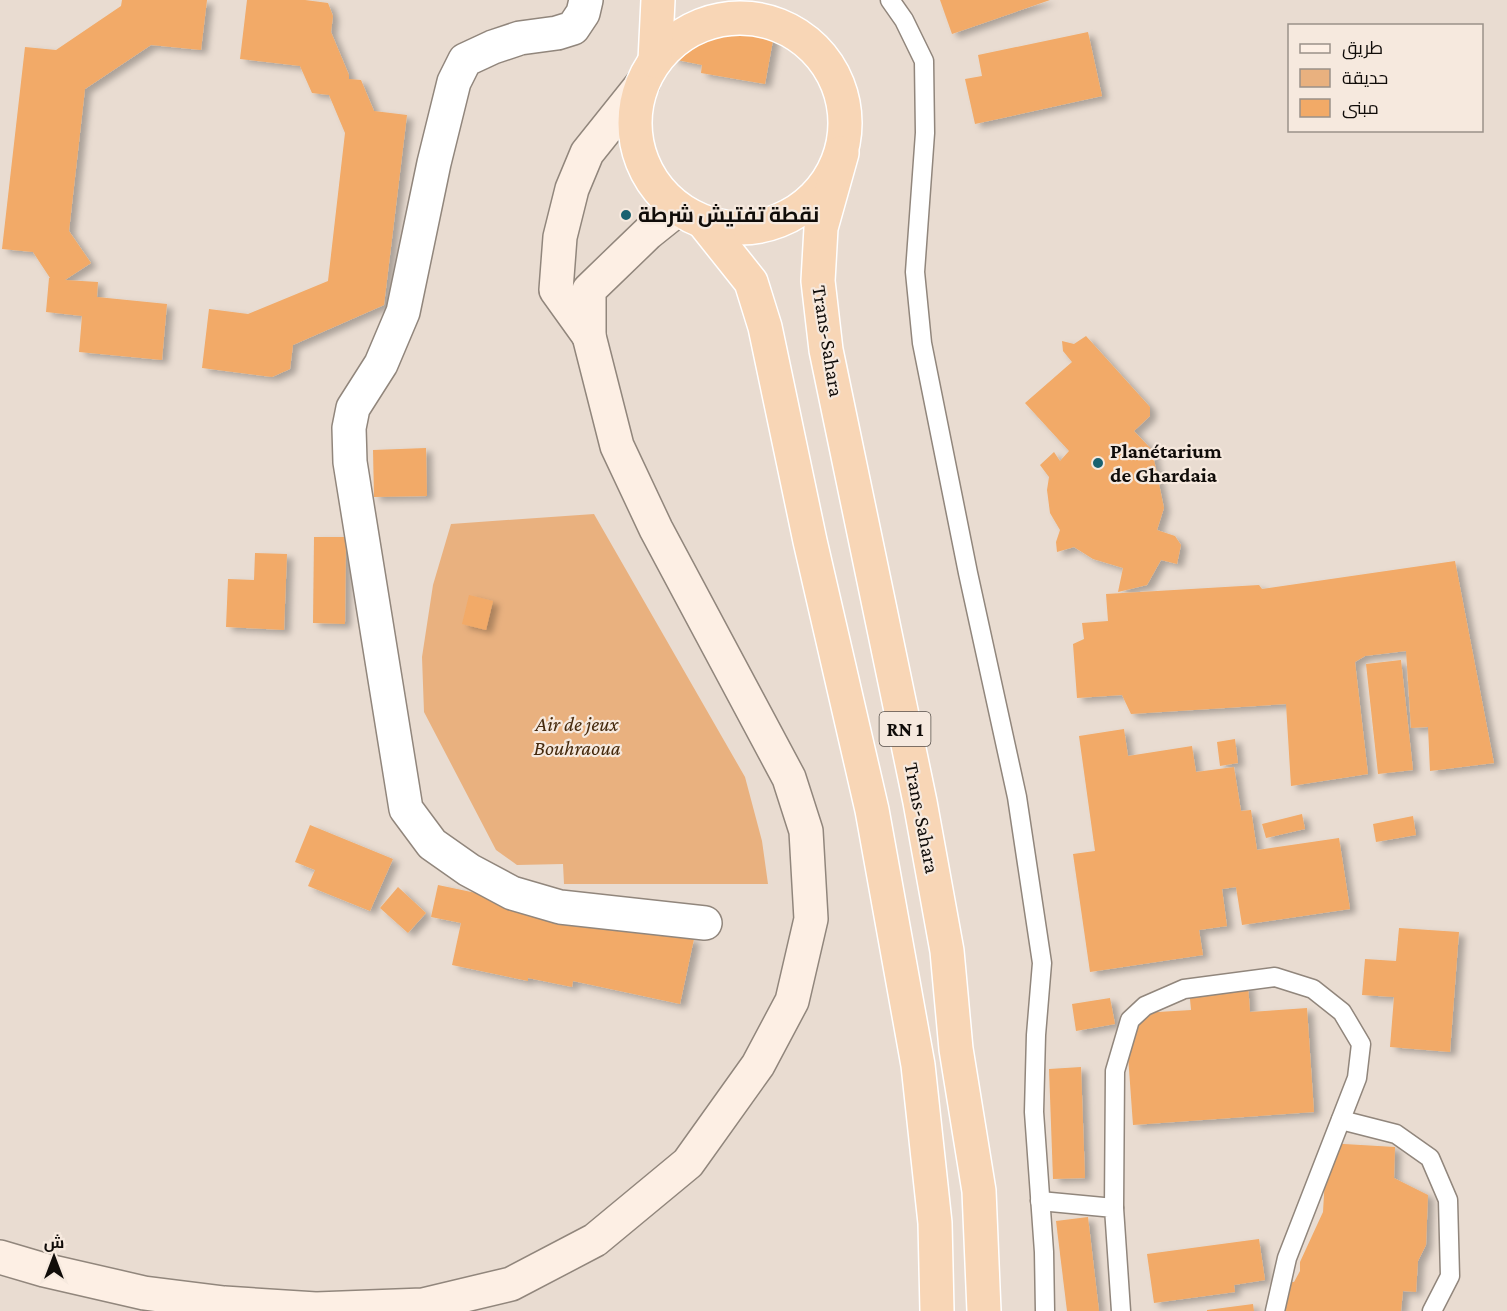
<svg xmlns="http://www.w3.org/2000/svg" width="1507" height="1311" viewBox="0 0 1507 1311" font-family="'Crimson Pro',Cairo,serif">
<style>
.green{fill:#e9b17f}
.building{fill:#f2aa67;filter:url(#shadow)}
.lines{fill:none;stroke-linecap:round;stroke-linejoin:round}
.service-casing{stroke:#91867c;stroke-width:21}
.minor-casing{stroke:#91867c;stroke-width:36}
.secondary-casing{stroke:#91867c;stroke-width:36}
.trunk-casing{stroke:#fff;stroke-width:36}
.service{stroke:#fff;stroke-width:18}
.minor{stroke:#fff;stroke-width:33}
.secondary{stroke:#fdefe4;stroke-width:33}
.trunk{stroke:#f8d6b6;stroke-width:33}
.poi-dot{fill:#196270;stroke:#f6e9de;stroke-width:2}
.labels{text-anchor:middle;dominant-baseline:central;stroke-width:4.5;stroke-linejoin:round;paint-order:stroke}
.shield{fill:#f6e9de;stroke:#554e49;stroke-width:1.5}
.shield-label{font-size:20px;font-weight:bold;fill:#100c09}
.poi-label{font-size:21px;font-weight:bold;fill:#100c09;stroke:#f6e9de;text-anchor:start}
.street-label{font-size:21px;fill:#100c09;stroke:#f6e9de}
.park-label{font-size:21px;font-style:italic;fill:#45290c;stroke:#f6e9de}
</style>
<defs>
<filter id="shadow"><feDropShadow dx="6" dy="4" stdDeviation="3" flood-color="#0004"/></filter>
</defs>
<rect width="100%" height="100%" fill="#e9dcd1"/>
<polygon class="green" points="594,514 745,777 762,841 768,884 564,884 563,864 517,865 496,850 424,712 422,657 433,585 451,524"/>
<g class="building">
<polygon points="122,0 207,0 201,50 151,45 85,89 69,231 91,263 65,280 98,282 97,297 167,304 162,360 79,352 82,316 46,312 49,278 50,278 33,252 2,249 25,47 56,50 121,6"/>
<polygon points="247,0 305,0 328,3 333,16 331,32 349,75 349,79 361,80 374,111 407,115 384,305 293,345 290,369 272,377 202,368 209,309 248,314 328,281 345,133 329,95 312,93 300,66 240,59"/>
<polygon points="940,0 1050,0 952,34"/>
<polygon points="680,18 774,35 765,84 701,73 702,65 672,59"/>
<polygon points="1088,32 1102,96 975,124 965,79 982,76 978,55"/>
<polygon points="1086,336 1150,407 1150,416 1134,431 1152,450 1164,508 1157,530 1175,536 1181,545 1177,564 1161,560 1147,585 1118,592 1123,568 1093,559 1074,547 1057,552 1056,542 1060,530 1050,513 1047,490 1049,477 1040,465 1054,452 1060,461 1069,451 1025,403 1072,362 1063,351 1062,341 1074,344"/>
<polygon points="426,448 427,496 374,497 373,450"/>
<polygon points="314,537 346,537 345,624 313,623"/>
<polygon points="255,553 287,554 284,630 226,627 228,579 254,580"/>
<polygon points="1455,561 1494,763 1430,771 1428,727 1411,728 1406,651 1365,656 1355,662 1368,774 1291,786 1286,704 1131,714 1122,695 1077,698 1073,644 1084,639 1082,623 1108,621 1106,594 1259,585 1262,589"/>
<polygon points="469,595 493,601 486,630 462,624"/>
<polygon points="1401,660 1413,770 1378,774 1366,664"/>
<polygon points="1124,729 1128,756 1192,746 1196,772 1234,767 1241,811 1251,810 1257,850 1339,838 1350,909 1242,925 1236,887 1222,889 1227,926 1199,930 1203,955 1090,972 1073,854 1095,851 1079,736"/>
<polygon points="1235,739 1238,763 1220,766 1217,742"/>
<polygon points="1302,814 1305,829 1266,838 1262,824"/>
<polygon points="1413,816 1416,835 1376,842 1373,824"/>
<polygon points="310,825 393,859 370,911 308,886 315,870 295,862"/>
<polygon points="438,885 694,939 680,1004 573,981 572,987 528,978 528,981 452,965 461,923 431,917"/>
<polygon points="398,887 426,913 408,933 380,908"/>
<polygon points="1399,928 1459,932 1450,1052 1390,1047 1394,997 1362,995 1365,959 1396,961"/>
<polygon points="1248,984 1250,1012 1307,1008 1314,1112 1133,1125 1125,1014 1191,1010 1189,988"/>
<polygon points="1110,998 1115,1024 1076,1031 1072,1004"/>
<polygon points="1081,1067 1085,1178 1053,1179 1049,1069"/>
<polygon points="1327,1143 1395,1147 1394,1178 1428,1195 1426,1245 1418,1261 1416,1292 1403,1291 1401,1311 1279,1311 1280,1282 1294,1282 1300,1271 1300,1262 1323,1212"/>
<polygon points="1088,1217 1099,1311 1067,1311 1056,1221"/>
<polygon points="1259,1239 1265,1280 1234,1285 1235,1292 1154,1303 1147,1254"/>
<polygon points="1253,1304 1254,1311 1207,1311 1207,1310"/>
</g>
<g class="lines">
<defs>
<g id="service">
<polyline points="890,0 904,20 924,61 925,133 915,272 922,343 968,573 1017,797 1042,963 1036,1035 1034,1112 1044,1252 1045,1311"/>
<polyline points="1341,1120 1396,1134 1430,1158 1448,1200 1450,1276 1432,1311"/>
<polyline points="1040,1201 1114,1208 1121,1311"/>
<polyline points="1114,1208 1115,1071 1130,1020 1145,1006 1184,989 1275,977 1313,989 1342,1012 1361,1044 1357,1078 1287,1258 1275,1311"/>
</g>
<polyline id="minor" points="586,0 583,13 573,28 557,33 520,38 493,47 465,60 454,82 434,163 403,312 381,364 353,408 349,428 350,462 406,809 432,844 469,870 512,893 560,907 705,923"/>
<g id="secondary">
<polyline points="589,336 556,290 560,237 572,189 587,153 643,83"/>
<polyline points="0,1257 44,1270 144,1293 224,1303 316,1309 423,1305 511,1284 595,1240 688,1163 758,1065 792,1001 811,919 806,831 789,778 656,529 617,446 589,336 589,290 648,233 678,209"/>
</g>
<g id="trunk">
<circle cx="740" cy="123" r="105"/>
<polyline points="655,61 658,0"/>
<polyline points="842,153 821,228 818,281 826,350 920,802 947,951 956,1049 979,1191 984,1311"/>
<polyline points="704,223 751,282 765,327 810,541 872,810 918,1065 935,1223 937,1311"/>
</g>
</defs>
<use href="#service" class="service-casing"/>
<use href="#minor" class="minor-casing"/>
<use href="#secondary" class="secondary-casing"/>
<use href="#trunk" class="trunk-casing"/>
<use href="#service" class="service"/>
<use href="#minor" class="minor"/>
<use href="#secondary" class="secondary"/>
<use href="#trunk" class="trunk"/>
</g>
<g class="poi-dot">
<circle cx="626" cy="215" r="6"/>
<circle cx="1098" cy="463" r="6"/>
</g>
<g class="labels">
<rect class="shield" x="879.5" y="712" width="51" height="34" rx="4.5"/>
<g class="shield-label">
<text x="905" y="729">RN 1</text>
</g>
<g class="poi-label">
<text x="638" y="215">نقطة تفتيش شرطة</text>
<text x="1110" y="451">Planétarium<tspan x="1110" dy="24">de Ghardaia</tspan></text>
</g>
<g class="street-label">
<text transform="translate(828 341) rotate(81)">Trans-Sahara</text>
<text transform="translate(922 818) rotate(79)">Trans-Sahara</text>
</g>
<g class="park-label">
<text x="577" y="724">Air de jeux<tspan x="577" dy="24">Bouhraoua</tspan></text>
</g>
</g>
<rect x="1288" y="24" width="195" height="108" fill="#f6e9de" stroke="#9a9189" stroke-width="1.5"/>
<rect x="1300" y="44" width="30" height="9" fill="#fdefe4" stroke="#9a9189" stroke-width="1.5"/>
<text x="1342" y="54" font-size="18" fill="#100c09">طريق</text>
<rect x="1300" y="69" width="30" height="18" fill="#e9b17f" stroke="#9a9189" stroke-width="1.5"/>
<text x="1342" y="84" font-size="18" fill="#100c09">حديقة</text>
<rect x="1300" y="99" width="30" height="18" fill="#f2aa67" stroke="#9a9189" stroke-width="1.5"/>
<text x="1342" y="114" font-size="18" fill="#100c09">مبنى</text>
<g transform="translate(54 1257)" stroke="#f6e9de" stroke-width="4.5" paint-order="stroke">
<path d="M0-4.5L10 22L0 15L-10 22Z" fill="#100c09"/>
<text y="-9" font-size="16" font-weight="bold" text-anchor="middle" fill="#100c09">ش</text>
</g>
</svg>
